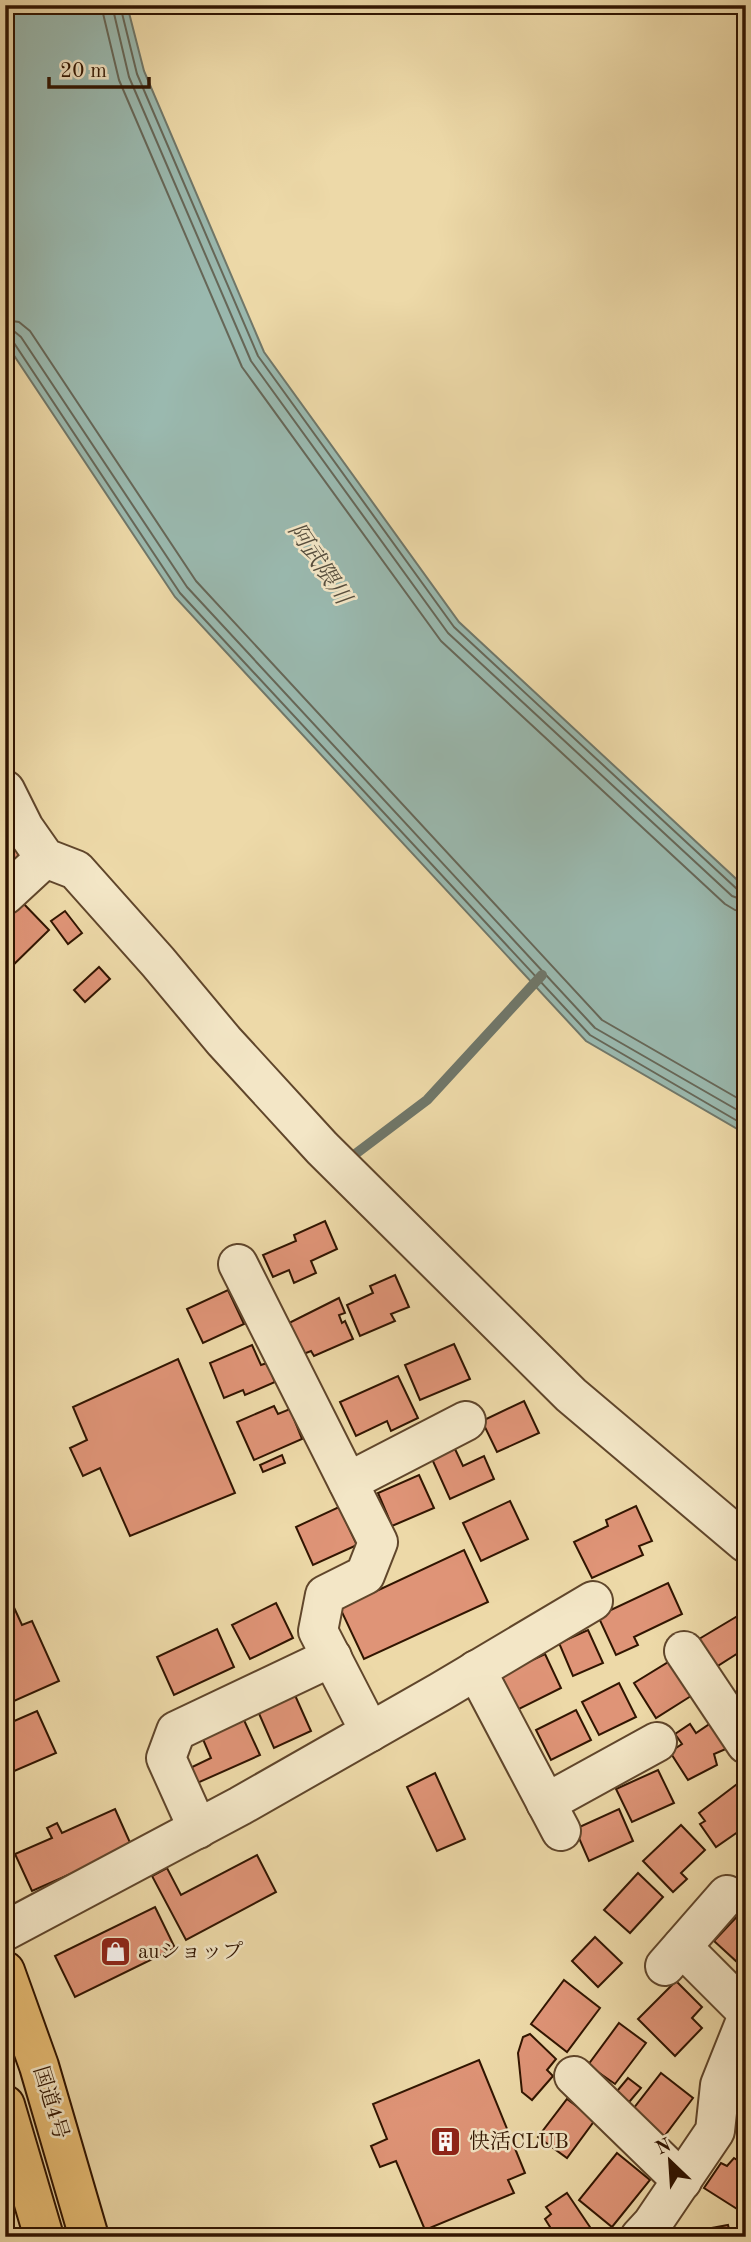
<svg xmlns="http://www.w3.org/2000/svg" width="751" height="2242" viewBox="0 0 751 2242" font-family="'Old Standard TT','Noto Serif JP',serif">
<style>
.water{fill:#9ab9af;stroke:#707769;stroke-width:2}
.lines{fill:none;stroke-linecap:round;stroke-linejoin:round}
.shore{stroke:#666758;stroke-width:2}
.stream{stroke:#707769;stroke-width:10}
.building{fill:#df9477;stroke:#311501;stroke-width:2}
.minor-casing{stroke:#60462b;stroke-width:42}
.trunk-casing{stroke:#311501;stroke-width:42}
.minor{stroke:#f3e6c6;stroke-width:38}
.trunk{stroke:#e6bc74;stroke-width:38}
.labels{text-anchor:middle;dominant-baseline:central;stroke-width:5;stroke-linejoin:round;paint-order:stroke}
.poi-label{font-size:21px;fill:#311501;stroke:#f3e6c6;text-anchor:start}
.street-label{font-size:21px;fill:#311501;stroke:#f3e6c6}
.water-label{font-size:23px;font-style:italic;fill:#564e3e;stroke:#f3e6c6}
</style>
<rect width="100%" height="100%" fill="#edd9a8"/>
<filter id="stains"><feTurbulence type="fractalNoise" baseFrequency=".00286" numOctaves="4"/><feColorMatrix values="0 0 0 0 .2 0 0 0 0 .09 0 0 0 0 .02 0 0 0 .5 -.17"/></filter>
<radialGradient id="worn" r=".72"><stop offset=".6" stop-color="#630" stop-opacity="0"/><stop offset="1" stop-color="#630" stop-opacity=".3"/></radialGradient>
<polygon class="water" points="5,5 127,5 144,71 264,352 459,622 746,888 746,1134 586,1041 175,597 5,342"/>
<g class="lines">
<g class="shore">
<polyline points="101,5 119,80 242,367 441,641 725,904 735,910 746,911"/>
<polyline points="112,5 129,77 251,361 448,633 732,896 746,901"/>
<polyline points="120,5 137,74 258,356 454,627 738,890 746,892"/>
<polyline points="5,320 19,322 30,331 196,581 602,1020 746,1103"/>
<polyline points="5,330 15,332 21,337 187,587 595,1028 746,1115"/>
<polyline points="5,339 14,343 180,593 590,1035 746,1126"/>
</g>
<polyline class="stream" points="354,1155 427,1100 542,975"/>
</g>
<g class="building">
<polygon points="5,826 26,852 5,868"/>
<polygon points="21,901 49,930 5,973 5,916"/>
<polygon points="65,911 82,933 68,944 51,921"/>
<polygon points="99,967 110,979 85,1002 74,990"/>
<polygon points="325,1221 337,1249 311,1261 316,1273 294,1283 289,1270 273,1277 263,1255 296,1241 294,1235"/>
<polygon points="395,1275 409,1307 391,1314 395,1321 360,1336 347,1305 373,1293 370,1286"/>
<polygon points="228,1290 244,1324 203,1343 187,1309"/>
<polygon points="339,1298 345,1313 339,1315 342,1323 345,1321 353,1339 314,1356 311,1351 301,1355 287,1324"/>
<polygon points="454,1344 470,1379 420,1400 405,1365"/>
<polygon points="252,1345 261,1365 267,1363 275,1382 245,1395 243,1390 224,1398 210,1363"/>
<polygon points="178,1359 235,1493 130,1536 100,1468 83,1476 70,1448 87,1440 73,1407"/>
<polygon points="398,1376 418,1418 391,1431 387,1421 356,1436 340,1402"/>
<polygon points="524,1401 539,1433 497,1452 482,1421"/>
<polygon points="274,1406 278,1414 290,1409 302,1439 254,1460 237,1422"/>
<polygon points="455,1449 463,1466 484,1456 494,1479 450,1499 432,1459"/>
<polygon points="282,1455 285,1463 263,1472 260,1465"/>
<polygon points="419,1475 434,1508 392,1526 378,1493"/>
<polygon points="510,1501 528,1539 481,1561 463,1523"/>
<polygon points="636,1506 652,1541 639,1546 643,1555 592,1578 574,1542 608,1526 606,1520"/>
<polygon points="339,1507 357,1545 313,1565 296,1527"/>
<polygon points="464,1550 488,1602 364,1659 340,1608"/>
<polygon points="668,1583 682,1614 634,1637 638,1645 616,1655 598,1616"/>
<polygon points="11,1601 22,1625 32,1621 59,1681 5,1705 5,1604"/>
<polygon points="276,1603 293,1638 250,1659 232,1625"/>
<polygon points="746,1611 746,1648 716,1667 699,1639"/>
<polygon points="217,1629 234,1667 174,1695 157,1657"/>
<polygon points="588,1630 603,1663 573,1676 559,1643"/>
<polygon points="545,1654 561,1688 517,1710 501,1675"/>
<polygon points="670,1661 691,1696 656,1718 634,1683"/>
<polygon points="619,1683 636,1717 599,1735 582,1702"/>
<polygon points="746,1685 746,1717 731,1695"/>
<polygon points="294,1693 311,1731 274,1748 257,1709"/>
<polygon points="576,1710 591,1740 551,1760 536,1730"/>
<polygon points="37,1711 56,1753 5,1775 5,1725"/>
<polygon points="243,1718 260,1755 195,1784 188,1769 211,1758 202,1737"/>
<polygon points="711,1723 728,1748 714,1754 717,1765 688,1780 670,1752 682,1744 675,1734 690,1724 696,1733"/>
<polygon points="658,1770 674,1803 632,1822 616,1789"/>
<polygon points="435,1773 465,1839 437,1851 407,1787"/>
<polygon points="741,1781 746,1786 746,1815 741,1820 745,1827 716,1847 700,1824 705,1821 699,1813"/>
<polygon points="115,1809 132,1847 32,1891 15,1854 52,1838 47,1828 57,1823 62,1833"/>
<polygon points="619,1809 633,1841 589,1861 575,1829"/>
<polygon points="681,1825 705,1850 681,1873 687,1879 673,1892 643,1861"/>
<polygon points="257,1855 276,1892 186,1940 152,1876 167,1868 181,1895"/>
<polygon points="638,1873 663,1897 630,1933 604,1910"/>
<polygon points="155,1907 175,1948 75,1997 55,1956"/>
<polygon points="746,1907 746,1953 737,1962 714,1941"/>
<polygon points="595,1937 622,1963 598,1987 572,1961"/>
<polygon points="564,1980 600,2008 567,2052 531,2024"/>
<polygon points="676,1981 702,2007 692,2018 702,2028 675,2056 638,2019"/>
<polygon points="619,2023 646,2043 615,2084 588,2065"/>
<polygon points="530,2034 556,2059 547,2070 553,2076 532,2100 522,2092 518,2053 523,2037"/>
<polygon points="479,2060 525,2173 508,2180 514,2193 425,2230 396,2161 380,2167 371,2146 387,2139 373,2104"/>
<polygon points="661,2073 693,2098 663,2138 630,2113"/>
<polygon points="628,2078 641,2088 625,2107 612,2097"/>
<polygon points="567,2099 595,2120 567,2158 538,2137"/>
<polygon points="617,2153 650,2180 612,2227 579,2200"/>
<polygon points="734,2158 746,2166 745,2214 704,2188 721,2163 727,2166"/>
<polygon points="567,2193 594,2233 589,2237 535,2237 550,2227 545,2219 551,2214 546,2207"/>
<polygon points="728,2225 731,2237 668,2237 669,2236"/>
</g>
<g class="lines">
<defs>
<g id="minor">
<polyline points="5,790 24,828 45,858 76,870 158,962 224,1041 322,1148 571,1395 746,1543"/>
<polyline points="5,895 45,858"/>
<polyline points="238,1264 378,1542 365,1575 325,1595 318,1631 370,1732"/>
<polyline points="348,1482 466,1421"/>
<polyline points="684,1651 746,1744"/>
<polyline points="476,1670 561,1831"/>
<polyline points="546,1803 657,1742"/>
<polyline points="198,1829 166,1758 176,1731 332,1657"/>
<polyline points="5,1931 240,1806 440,1692 593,1601"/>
<polyline points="682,1947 746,2011"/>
<polyline points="665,1966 727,1895"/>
<polyline points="574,2076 682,2181"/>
<polyline points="640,2237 652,2224 715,2131 720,2085 746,2020"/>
</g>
<g id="trunk">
<polyline points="5,1971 39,2066 89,2237"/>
<polyline points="5,2105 44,2237"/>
</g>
</defs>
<use href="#minor" class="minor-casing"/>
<use href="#trunk" class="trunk-casing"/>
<use href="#minor" class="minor"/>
<use href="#trunk" class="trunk"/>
</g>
<defs>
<symbol id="shop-square" viewBox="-11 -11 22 22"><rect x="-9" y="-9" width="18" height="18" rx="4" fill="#8f2418" stroke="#f3e6c6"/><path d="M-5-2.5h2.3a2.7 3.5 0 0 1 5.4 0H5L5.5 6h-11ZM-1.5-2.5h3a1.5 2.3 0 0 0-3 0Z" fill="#fff"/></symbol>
<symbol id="building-square" viewBox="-11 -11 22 22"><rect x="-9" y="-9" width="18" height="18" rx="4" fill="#8f2418" stroke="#f3e6c6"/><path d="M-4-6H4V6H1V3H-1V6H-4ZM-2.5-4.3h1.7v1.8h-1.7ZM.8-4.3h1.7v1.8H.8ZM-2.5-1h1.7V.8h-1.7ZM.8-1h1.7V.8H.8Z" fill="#fff"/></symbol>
</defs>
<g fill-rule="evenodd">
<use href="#shop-square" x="98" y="1934" width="35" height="35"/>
<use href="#building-square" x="428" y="2124" width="35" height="35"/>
</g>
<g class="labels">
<g class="poi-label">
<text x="138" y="1952">auショップ</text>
<text x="469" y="2142">快活CLUB</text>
</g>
<g class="street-label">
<text transform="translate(50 2103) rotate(73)">国道4号</text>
</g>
<g class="water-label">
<text transform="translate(319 564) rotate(56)">阿武隈川</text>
</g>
</g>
<rect width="751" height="2242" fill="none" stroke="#edd9a8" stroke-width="28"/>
<rect x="7" y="7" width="737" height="2228" fill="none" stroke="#311501" stroke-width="3.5"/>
<rect x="14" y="14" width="723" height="2214" fill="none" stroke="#311501" stroke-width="2"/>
<g transform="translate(670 2161) rotate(335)" stroke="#f3e6c6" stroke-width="5" paint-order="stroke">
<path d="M0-5L12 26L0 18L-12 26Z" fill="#311501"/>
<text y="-10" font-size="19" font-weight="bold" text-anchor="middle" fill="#311501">N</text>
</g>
<path d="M49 77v10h100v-10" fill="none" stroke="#311501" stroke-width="3.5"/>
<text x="60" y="77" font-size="21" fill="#311501" stroke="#f3e6c6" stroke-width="5" paint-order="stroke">20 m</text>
<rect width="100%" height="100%" filter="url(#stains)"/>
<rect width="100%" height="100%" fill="url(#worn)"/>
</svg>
